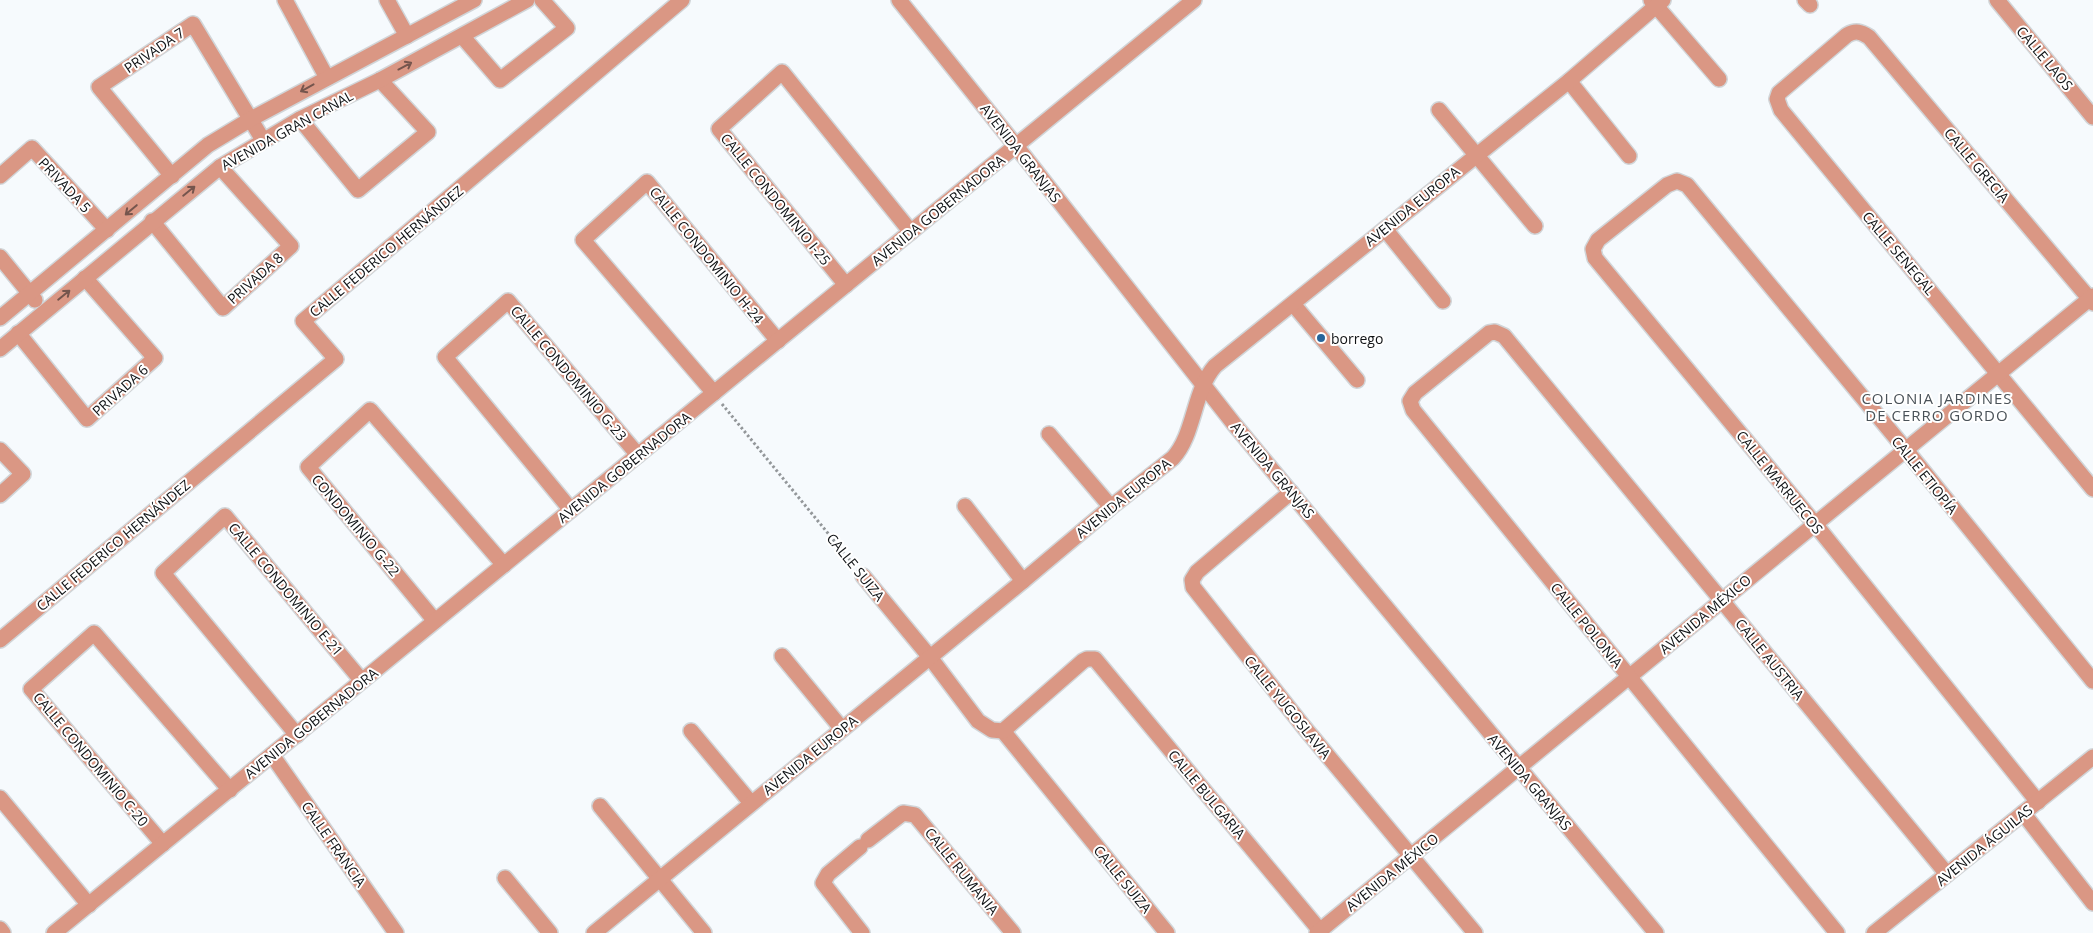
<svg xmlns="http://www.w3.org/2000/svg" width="2093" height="933" viewBox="0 0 2093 933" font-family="'Open Sans',sans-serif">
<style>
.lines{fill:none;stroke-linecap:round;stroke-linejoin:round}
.minor-casing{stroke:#d1d5d8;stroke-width:18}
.path{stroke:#93979a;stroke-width:3;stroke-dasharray:2.5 2.5;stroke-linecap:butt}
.minor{stroke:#da9784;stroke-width:15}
.oneway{stroke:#75554d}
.poi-dot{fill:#26659b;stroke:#fff;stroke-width:2}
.labels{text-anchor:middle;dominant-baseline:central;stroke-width:4;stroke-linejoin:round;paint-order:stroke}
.street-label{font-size:14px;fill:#101316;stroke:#fff}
.poi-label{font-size:14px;fill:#101316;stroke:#fff;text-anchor:start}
.neighbourhood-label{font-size:15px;letter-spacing:1px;fill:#4a5258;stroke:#fff}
</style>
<rect width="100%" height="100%" fill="#f6fafd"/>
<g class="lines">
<defs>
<g id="minor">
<polyline points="285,0 327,78"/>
<polyline points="387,0 407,36"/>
<polyline points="899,0 1016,146 1234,424 1656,933"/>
<polyline points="1651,0 1719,79"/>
<polyline points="1805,0 1810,5"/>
<polyline points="1997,0 2093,117"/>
<polyline points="462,36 500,80 567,28 542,0"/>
<polyline points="1569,81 1629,156"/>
<polyline points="1439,110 1535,226"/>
<polyline points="300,119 358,190 428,132 380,80"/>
<polyline points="0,176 32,148 107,230"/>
<polyline points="172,176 99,87 193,24 263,140"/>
<polyline points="152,221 223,308 291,246 220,167"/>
<polyline points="1385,229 1443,301"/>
<polyline points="0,257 35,300"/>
<polyline points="846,285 719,129 782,72 911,232"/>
<path d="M 2093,303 L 1869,37 C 1861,32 1856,30 1847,35 L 1779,93 L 1777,99 L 1781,110 L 2093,489"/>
<polyline points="1293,304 1357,380"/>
<polyline points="0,318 208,145 251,119 474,0"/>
<polyline points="18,333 87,419 155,358 85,278"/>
<polyline points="0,349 220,167 300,119 380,80 527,0"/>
<polyline points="714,393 583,240 647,182 778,341"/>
<polyline points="1049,434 1111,507"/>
<polyline points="0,450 23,474 0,495"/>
<polyline points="1291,492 1197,572 1192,580 1193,587 1303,726 1475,933"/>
<polyline points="965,506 1023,581"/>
<polyline points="571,510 445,357 508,301 638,455"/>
<polyline points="863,576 929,656 978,721 992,730 1003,731 1167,933"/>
<polyline points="435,621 308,467 370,410 504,565"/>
<polyline points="0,640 336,359 303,321 682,0"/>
<polyline points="782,656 842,729"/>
<polyline points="691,731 751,803"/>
<polyline points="1003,731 1083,661 1087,659 1095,659 1322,933"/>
<polyline points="297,735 163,573 225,516 362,681"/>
<polyline points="272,755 396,933"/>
<polyline points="0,798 89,905"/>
<polyline points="2038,802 1815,524 1595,258 1593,249 1598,240 1667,185 1677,181 1687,185 1906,450 2093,681"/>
<polyline points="600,806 704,933"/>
<polyline points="2023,813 2093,903"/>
<polyline points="868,840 903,813 915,815 1013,933"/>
<polyline points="163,844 31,689 94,633 230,790"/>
<polyline points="860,847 828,874 823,883 862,933"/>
<polyline points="505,878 550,933"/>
<polyline points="0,929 3,933"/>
<polyline points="54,933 1194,0"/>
<path d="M 594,933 L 1023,581 L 1111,507 L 1173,458 C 1195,434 1193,391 1215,366 L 1569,81 L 1663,0"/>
<polyline points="1317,933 2093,296"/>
<polyline points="1837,933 1413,410 1410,401 1415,393 1489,333 1495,332 1504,336 1947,874"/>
<polyline points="1874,933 2093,757"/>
</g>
</defs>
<use href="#minor" class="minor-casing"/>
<polyline class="path" points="722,404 854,565"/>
<use href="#minor" class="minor"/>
</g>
<defs><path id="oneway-shaft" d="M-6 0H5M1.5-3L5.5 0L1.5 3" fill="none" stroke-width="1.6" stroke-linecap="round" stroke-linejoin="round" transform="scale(1.25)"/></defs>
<g class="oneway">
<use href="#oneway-shaft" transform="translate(405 66) rotate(-28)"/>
<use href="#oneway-shaft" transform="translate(307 88) rotate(151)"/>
<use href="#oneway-shaft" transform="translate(189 191) rotate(-39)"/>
<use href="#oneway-shaft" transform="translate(131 210) rotate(140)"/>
<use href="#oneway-shaft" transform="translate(64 295) rotate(-39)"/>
</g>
<circle class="poi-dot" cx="1321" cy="338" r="5"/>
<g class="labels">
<g class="street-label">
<text transform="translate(154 50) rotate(-34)">PRIVADA 7</text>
<text transform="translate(2045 58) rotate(50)">CALLE LAOS</text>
<text transform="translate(287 130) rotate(-29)">AVENIDA GRAN CANAL</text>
<text transform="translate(1021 153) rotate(52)">AVENIDA GRANJAS</text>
<text transform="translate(1977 165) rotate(50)">CALLE GRECIA</text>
<text transform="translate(65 185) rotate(47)">PRIVADA 5</text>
<text transform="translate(776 199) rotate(51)">CALLE CONDOMINIO I-25</text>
<text transform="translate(1412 206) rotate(-39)">AVENIDA EUROPA</text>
<text transform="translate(938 210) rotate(-39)">AVENIDA GOBERNADORA</text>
<text transform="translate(386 251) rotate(-40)">CALLE FEDERICO HERNÁNDEZ</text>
<text transform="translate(1899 253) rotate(50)">CALLE SENEGAL</text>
<text transform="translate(707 255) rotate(51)">CALLE CONDOMINIO H-24</text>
<text transform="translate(255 278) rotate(-42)">PRIVADA 8</text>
<text transform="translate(569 373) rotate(50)">CALLE CONDOMINIO G-23</text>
<text transform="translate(120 390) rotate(-42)">PRIVADA 6</text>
<text transform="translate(624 467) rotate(-39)">AVENIDA GOBERNADORA</text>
<text transform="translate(1273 470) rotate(50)">AVENIDA GRANJAS</text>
<text transform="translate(1925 475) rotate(51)">CALLE ETIOPÍA</text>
<text transform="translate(1780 482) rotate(51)">CALLE MARRUECOS</text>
<text transform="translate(1123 498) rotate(-39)">AVENIDA EUROPA</text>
<text transform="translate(356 525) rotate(50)">CONDOMINIO G-22</text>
<text transform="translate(113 545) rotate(-40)">CALLE FEDERICO HERNÁNDEZ</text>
<text transform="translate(856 567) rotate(51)">CALLE SUIZA</text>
<text transform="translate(286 589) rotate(50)">CALLE CONDOMINIO E-21</text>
<text transform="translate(1705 614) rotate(-40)">AVENIDA MÉXICO</text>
<text transform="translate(1587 625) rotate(51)">CALLE POLONIA</text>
<text transform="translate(1770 659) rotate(51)">CALLE AUSTRIA</text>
<text transform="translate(1288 707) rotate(51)">CALLE YUGOSLAVIA</text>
<text transform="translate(311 723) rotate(-39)">AVENIDA GOBERNADORA</text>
<text transform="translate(810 755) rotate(-39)">AVENIDA EUROPA</text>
<text transform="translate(91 759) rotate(50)">CALLE CONDOMINIO C-20</text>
<text transform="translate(1530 782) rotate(50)">AVENIDA GRANJAS</text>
<text transform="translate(1207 794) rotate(50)">CALLE BULGARIA</text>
<text transform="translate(334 844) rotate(55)">CALLE FRANCIA</text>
<text transform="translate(1984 845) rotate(-39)">AVENIDA ÁGUILAS</text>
<text transform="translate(962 871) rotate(51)">CALLE RUMANIA</text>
<text transform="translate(1392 872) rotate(-39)">AVENIDA MÉXICO</text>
<text transform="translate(1123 879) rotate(51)">CALLE SUIZA</text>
</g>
<g class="poi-label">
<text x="1331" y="338">borrego</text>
</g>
<g class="neighbourhood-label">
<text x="1937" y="398">COLONIA JARDINES<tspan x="1937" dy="17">DE CERRO GORDO</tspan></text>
</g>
</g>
</svg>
